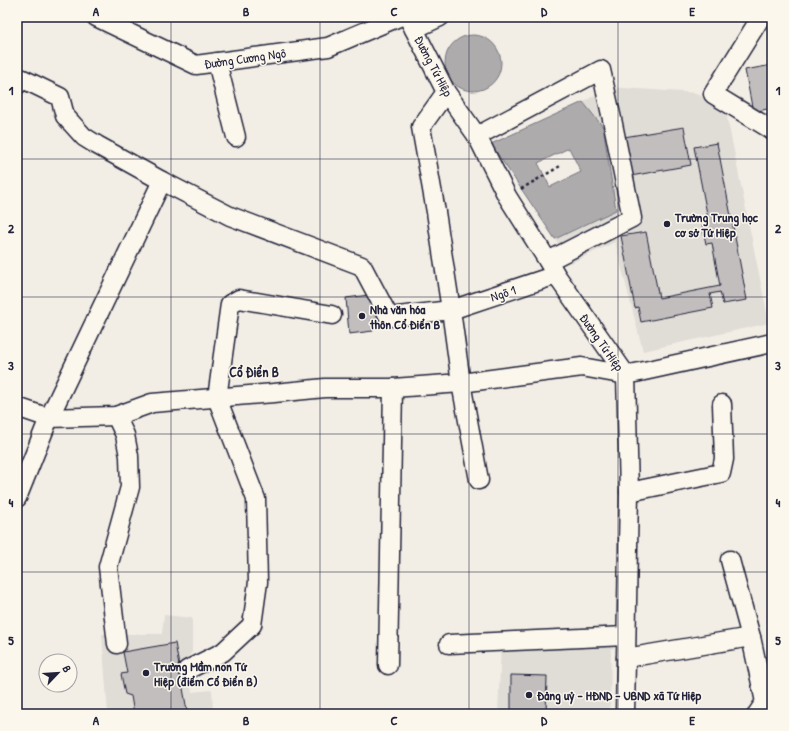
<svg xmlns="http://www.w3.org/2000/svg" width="789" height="731" viewBox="0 0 789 731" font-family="'Patrick Hand',sans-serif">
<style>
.built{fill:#e0dcd6}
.water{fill:#aeabad;stroke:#76747f;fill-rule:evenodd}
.building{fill:#c2bebe;stroke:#22223b}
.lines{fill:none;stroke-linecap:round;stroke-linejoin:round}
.minor-casing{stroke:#22223b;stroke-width:21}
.path{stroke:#22223b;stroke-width:2.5;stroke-dasharray:3 3;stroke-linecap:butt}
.minor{stroke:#fbf7ec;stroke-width:18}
.grid{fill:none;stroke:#22223b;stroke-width:1;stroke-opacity:0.55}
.poi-dot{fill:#22223b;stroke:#fbf7ec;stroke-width:1.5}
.labels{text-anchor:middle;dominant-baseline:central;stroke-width:3;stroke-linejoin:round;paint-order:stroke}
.street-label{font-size:13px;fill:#22223b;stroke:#fbf7ec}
.poi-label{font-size:13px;font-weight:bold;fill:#22223b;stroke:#fbf7ec;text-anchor:start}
.neighbourhood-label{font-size:14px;font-weight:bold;fill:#22223b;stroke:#fbf7ec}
.neatline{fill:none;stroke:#22223b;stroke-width:1.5}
.grid-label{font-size:13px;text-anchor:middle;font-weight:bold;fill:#22223b}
</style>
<rect width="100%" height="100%" fill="#f2eee5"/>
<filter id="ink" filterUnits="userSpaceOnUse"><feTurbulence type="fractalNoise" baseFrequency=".025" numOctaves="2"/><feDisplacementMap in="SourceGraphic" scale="8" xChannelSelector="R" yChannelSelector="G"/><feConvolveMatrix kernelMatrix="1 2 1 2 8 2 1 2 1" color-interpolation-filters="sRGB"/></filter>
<g filter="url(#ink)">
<g class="built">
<polygon points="609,87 696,93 726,112 769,323 643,351 615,242 571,263 555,239 616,210 603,127 583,102"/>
<polygon points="164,615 192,618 192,652 184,662 192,692 212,690 213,714 108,714 102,634 162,634"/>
<polygon points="611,642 610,714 498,714 501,646"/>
</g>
<g class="water">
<circle cx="473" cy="63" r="28"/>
<path d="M 583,102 L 603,127 L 616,210 L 555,239 L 491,144 ZM 569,148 L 581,172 L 550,187 L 538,163 Z"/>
</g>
<g class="building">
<polygon points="772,65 772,108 753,112 745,70"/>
<polygon points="684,127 691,165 631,176 624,137"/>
<polygon points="717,143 747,300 723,304 720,292 710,294 713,308 641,322 638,307 635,308 621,236 646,232 659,298 720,286 712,243 706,244 702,225 709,224 694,147"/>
<polygon points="369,295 371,307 376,307 379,313 377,320 372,320 373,331 349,334 346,298"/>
<polygon points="175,643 187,711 168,714 134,714 131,696 125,694 121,674 127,673 123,652"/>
<polygon points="511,675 547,676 546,714 511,714"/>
</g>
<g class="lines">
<defs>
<g id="minor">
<polyline points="96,17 196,65 328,47 399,17"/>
<polyline points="408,17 414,29 446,92 477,136 507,196 548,261 556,275 626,375 629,492 625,714"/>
<polyline points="761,17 713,94 772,130"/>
<polyline points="414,29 440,17"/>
<polyline points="217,62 236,137"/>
<polyline points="17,85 23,79 60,97 65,116 84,137 97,145 162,181 230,216 362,266 389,317 451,310 556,275"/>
<polyline points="446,92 421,127 436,212 451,310 461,383 479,480"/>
<polyline points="477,136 601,70 612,119 632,218 548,261"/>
<polyline points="17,407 49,418 116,416 152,403 274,393 325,388 393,388 461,383 582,367 626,375 772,343"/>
<polyline points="116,416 125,435 129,456 130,487 108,567 117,644"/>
<polyline points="629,492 721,473 724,459 722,404"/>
<polyline points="17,498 49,418 162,181"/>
<polyline points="730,560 751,637 765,702 757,714"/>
<polyline points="449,644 626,636"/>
<polyline points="626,658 751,637"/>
<polyline points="388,665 393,388"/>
<polyline points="187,670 223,652 252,625 258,582 256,499 217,398 230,304 239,299 332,315"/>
</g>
</defs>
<use href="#minor" class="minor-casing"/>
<polyline class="path" points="521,189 562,165"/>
<use href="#minor" class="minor"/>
</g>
</g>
<path class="grid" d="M 171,17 L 171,714M 320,17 L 320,714M 469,17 L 469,714M 618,17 L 618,714M 17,159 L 772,159M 17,297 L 772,297M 17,434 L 772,434M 17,572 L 772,572"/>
<g class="poi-dot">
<circle cx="667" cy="224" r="4"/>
<circle cx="362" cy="316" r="4"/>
<circle cx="146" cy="673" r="4"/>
<circle cx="529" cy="695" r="4"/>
</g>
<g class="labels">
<g class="street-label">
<text transform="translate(245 58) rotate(-8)">Đường Cương Ngô</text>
<text transform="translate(434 66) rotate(62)">Đường Tứ Hiệp</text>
<text transform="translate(503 293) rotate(-18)">Ngõ 1</text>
<text transform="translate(602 342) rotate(55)">Đường Tứ Hiệp</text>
</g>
<g class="poi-label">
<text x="675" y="217">Trường Trung học<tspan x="675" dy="15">cơ sở Tứ Hiệp</tspan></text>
<text x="370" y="309">Nhà văn hóa<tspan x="370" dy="15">thôn Cổ Điển B</tspan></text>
<text x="154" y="666">Trường Mầm non Tứ<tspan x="154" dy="15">Hiệp (điểm Cổ Điển B)</tspan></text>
<text x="537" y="695">Đảng uỷ - HĐND - UBND xã Tứ Hiệp</text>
</g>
<g class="neighbourhood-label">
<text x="254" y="371">Cổ Điển B</text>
</g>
</g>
<rect width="789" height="731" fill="none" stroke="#fbf7ec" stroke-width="44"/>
<g transform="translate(58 673) rotate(65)"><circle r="19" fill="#fbf7ec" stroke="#a4a2a5"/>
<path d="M0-3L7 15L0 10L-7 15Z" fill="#22223b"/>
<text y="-6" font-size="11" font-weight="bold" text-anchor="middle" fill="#22223b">B</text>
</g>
<rect x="22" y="22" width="745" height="687" class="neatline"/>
<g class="grid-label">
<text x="96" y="16">A</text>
<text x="246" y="16">B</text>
<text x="394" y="16">C</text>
<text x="544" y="16">D</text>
<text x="692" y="16">E</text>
<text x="11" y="95">1</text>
<text x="778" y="95">1</text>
<text x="11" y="233">2</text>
<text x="778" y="233">2</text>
<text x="11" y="370">3</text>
<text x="778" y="370">3</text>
<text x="11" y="507">4</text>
<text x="778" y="507">4</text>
<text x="11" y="645">5</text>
<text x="778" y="645">5</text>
<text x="96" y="725">A</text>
<text x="246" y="725">B</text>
<text x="394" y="725">C</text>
<text x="544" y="725">D</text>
<text x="692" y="725">E</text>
</g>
</svg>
